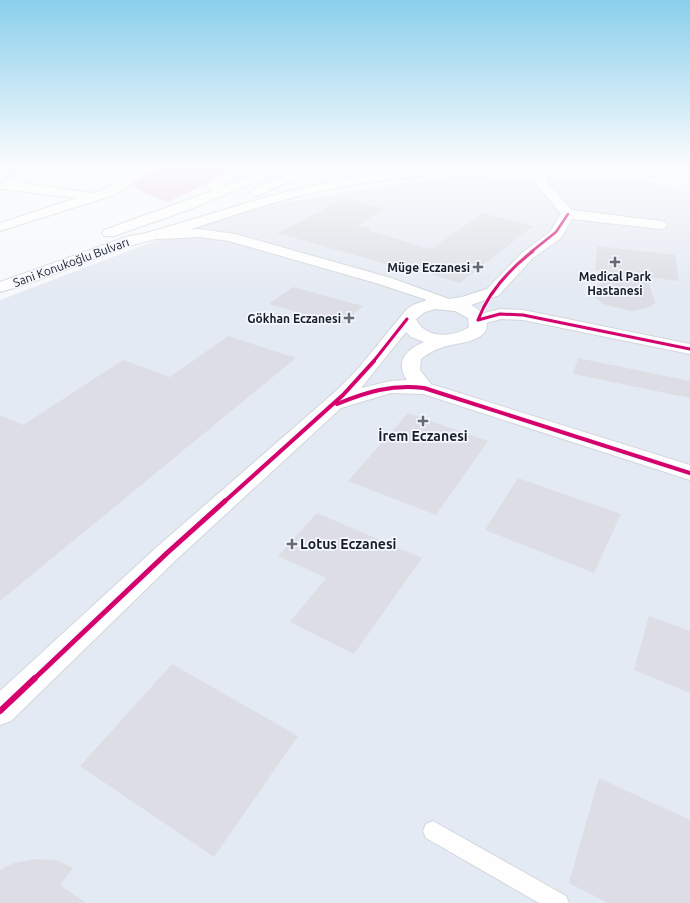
<svg xmlns="http://www.w3.org/2000/svg" width="690" height="903" viewBox="0 0 690 903" font-family="Ubuntu,sans-serif">
<style>
.built{fill:#e4eaf3}
.green{fill:#ead4eb}
.building{fill:#dddee5}
.lines{fill:none;stroke-linecap:round;stroke-linejoin:round}
.service-casing{stroke:#d2d6dd;stroke-width:2}
.minor-casing{stroke:#d2d6dd;stroke-width:2}
.tertiary-casing{stroke:#d2d6dd;stroke-width:2}
.secondary-casing{stroke:#d2d6dd;stroke-width:2}
.trunk-casing{stroke:#d2d6dd;stroke-width:2}
.service{fill:#fefefe;fill-rule:evenodd}
.minor{fill:#fefefe;fill-rule:evenodd}
.tertiary{fill:#fefefe;fill-rule:evenodd}
.secondary{fill:#fefefe;fill-rule:evenodd}
.trunk{fill:#fefefe;fill-rule:evenodd}
.cycleway-far4-casing{stroke:#f4f7fd;stroke-width:4}
.cycleway-far3-casing{stroke:#f4f7fd;stroke-width:5}
.cycleway-far2-casing{stroke:#f4f7fd;stroke-width:6}
.cycleway-far1-casing{stroke:#f4f7fd;stroke-width:8}
.cycleway-casing{stroke:#f4f7fd;stroke-width:8}
.cycleway-far4{stroke:#d6006c;stroke-width:2.5}
.cycleway-far3{stroke:#d6006c;stroke-width:3}
.cycleway-far2{stroke:#d6006c;stroke-width:4}
.cycleway-far1{stroke:#d6006c;stroke-width:5}
.cycleway{stroke:#d6006c;stroke-width:6}
.poi-dot{fill:#666a72;stroke:#f4f7fd;stroke-width:1.5}
.labels{text-anchor:middle;dominant-baseline:central;stroke-width:3.5;stroke-linejoin:round;paint-order:stroke}
.far-street-label{font-size:12px;fill:#181e29;stroke:#f4f7fd}
.far-poi-label{font-size:12px;font-weight:bold;fill:#181e29;stroke:#f4f7fd;text-anchor:end}
.poi-label{font-size:14px;font-weight:bold;fill:#181e29;stroke:#f4f7fd}
</style>
<rect width="100%" height="100%" fill="#f6f8fb"/>
<g class="built">
<polygon points="0,165 45,165 8,185 0,184"/>
<polygon points="453,176 639,179 690,193 690,903 0,903 0,300 236,210"/>
</g>
<polygon class="green" points="165,165 229,165 206,184 168,202 143,193 130,183"/>
<g class="building">
<polygon points="345,199 384,209 358,225 372,229 369,231 431,249 483,213 533,226 460,283 396,263 393,266 277,233"/>
<polygon points="597,246 675,255 679,281 647,277 655,303 648,308 631,311 603,304 591,293 610,271 595,270"/>
<polygon points="293,287 363,306 341,325 269,304"/>
<polygon points="228,336 296,358 0,601 0,415 23,425 123,360 170,377"/>
<polygon points="578,358 690,381 690,398 573,374"/>
<polygon points="408,413 488,441 436,515 348,481"/>
<polygon points="518,478 621,514 594,573 485,530"/>
<polygon points="317,513 422,558 354,654 290,622 326,578 278,556"/>
<polygon points="649,616 690,631 690,693 634,670"/>
<polygon points="172,664 298,736 214,857 80,766"/>
<polygon points="599,778 690,820 690,903 608,903 569,883"/>
<polygon points="36,859 56,860 73,868 60,885 86,903 0,903 0,870 14,863"/>
</g>
<g class="lines">
<defs>
<polygon id="service" points="433,821 566,896 569,903 539,903 426,838 423,831 426,824"/>
<g id="minor">
<polygon points="36,165 51,165 21,183 93,193 106,189 146,165 161,165 114,195 0,231 0,223 77,198 0,189 0,185 4,182"/>
<polygon points="559,165 566,166 568,168 566,170 548,177 545,180 572,210 660,221 665,222 667,225 665,228 660,229 572,219 561,238 533,258 499,295 493,297 487,295 485,292 487,289 523,252 550,232 561,214 533,180 540,171"/>
<polygon points="500,309 523,310 690,344 690,354 523,320 501,319 478,325 472,324 469,320 472,316"/>
<polygon points="424,382 690,465 690,480 417,392 414,388 417,384"/>
</g>
<path id="tertiary" d="M 199,229 L 235,234 L 391,278 L 449,299 L 462,297 L 493,287 L 499,289 L 501,292 L 499,295 L 471,305 C 478,309 484,313 486,321 C 493,342 454,343 443,347 C 435,350 428,353 421,359 L 420,370 L 434,388 L 431,392 L 424,394 L 391,393 L 341,408 L 176,560 L 11,721 L 0,725 L 0,691 L 158,546 L 336,391 L 356,371 L 407,309 L 413,305 L 427,300 L 379,284 L 229,241 L 199,237 L 159,239 L 154,238 L 152,235 L 154,232 L 159,231 ZM 435,309 L 455,311 L 468,318 L 469,327 C 453,338 425,339 416,319 L 425,312 ZM 406,332 L 411,337 L 424,342 C 405,350 395,362 407,380 L 391,381 L 361,388 Z"/>
<polygon id="secondary" points="608,165 650,165 690,169 690,177 614,168"/>
<g id="trunk">
<polygon points="232,165 245,165 232,179 219,188 269,167 277,167 279,170 277,173 188,210 114,236 104,236 102,233 104,230 212,191 206,187 208,184"/>
<polygon points="309,165 326,165 260,195 256,196 250,192 252,189"/>
<path d="M 474,165 C 546,165 618,166 690,170 L 690,178 C 563,169 433,165 308,194 C 265,204 224,219 182,232 C 162,238 140,242 120,249 C 81,263 40,282 0,292 L 0,282 L 129,236 L 143,234 C 197,219 251,200 306,187 C 361,174 418,167 474,165 Z"/>
</g>
</defs>
<use href="#service" class="service-casing"/>
<use href="#minor" class="minor-casing"/>
<use href="#tertiary" class="tertiary-casing"/>
<use href="#secondary" class="secondary-casing"/>
<use href="#trunk" class="trunk-casing"/>
<use href="#service" class="service"/>
<use href="#minor" class="minor"/>
<use href="#tertiary" class="tertiary"/>
<use href="#secondary" class="secondary"/>
<use href="#trunk" class="trunk"/>
<defs>
<polyline id="cycleway-far4" points="531,252 556,232 568,214"/>
<g id="cycleway-far3">
<path d="M 533,251 C 510,269 488,293 478,320 L 500,314 L 523,315 L 690,349"/>
<polyline points="373,362 407,319"/>
</g>
<g id="cycleway-far2">
<path d="M 337,404 C 366,392 392,384 424,388 L 690,473"/>
<polyline points="224,502 343,395 374,361"/>
</g>
<polyline id="cycleway-far1" points="34,679 167,553 225,501"/>
<polyline id="cycleway" points="0,711 35,678"/>
</defs>
<use href="#cycleway-far4" class="cycleway-far4-casing"/>
<use href="#cycleway-far3" class="cycleway-far3-casing"/>
<use href="#cycleway-far2" class="cycleway-far2-casing"/>
<use href="#cycleway-far1" class="cycleway-far1-casing"/>
<use href="#cycleway" class="cycleway-casing"/>
<use href="#cycleway-far4" class="cycleway-far4"/>
<use href="#cycleway-far3" class="cycleway-far3"/>
<use href="#cycleway-far2" class="cycleway-far2"/>
<use href="#cycleway-far1" class="cycleway-far1"/>
<use href="#cycleway" class="cycleway"/>
</g>
<linearGradient id="sky" x2="0" y2="1"><stop stop-color="#8bcfec"/><stop offset="0.57" stop-color="#fbfcfd"/><stop offset="1" stop-color="#fbfcfd" stop-opacity="0"/></linearGradient>
<rect width="690" height="292" fill="url(#sky)"/>
<g class="poi-dot">
<path d="M613 256h4v4h4v4h-4v4h-4v-4h-4v-4h4z"/>
<path d="M476 261h4v4h4v4h-4v4h-4v-4h-4v-4h4z"/>
<path d="M347 312h4v4h4v4h-4v4h-4v-4h-4v-4h4z"/>
<path d="M421 415h4v4h4v4h-4v4h-4v-4h-4v-4h4z"/>
<path d="M290 538h4v4h4v4h-4v4h-4v-4h-4v-4h4z"/>
</g>
<g class="labels">
<g class="far-street-label">
<text transform="translate(71 262) rotate(-20)">Sani Konukoğlu Bulvarı</text>
</g>
<g class="far-poi-label">
<text x="470" y="267">Müge Eczanesi</text>
<text x="615" y="276" text-anchor="middle">Medical Park<tspan x="615" dy="14">Hastanesi</tspan></text>
<text x="341" y="318">Gökhan Eczanesi</text>
</g>
<g class="poi-label">
<text x="423" y="436">İrem Eczanesi</text>
<text x="300" y="544" text-anchor="start">Lotus Eczanesi</text>
</g>
</g>
</svg>
